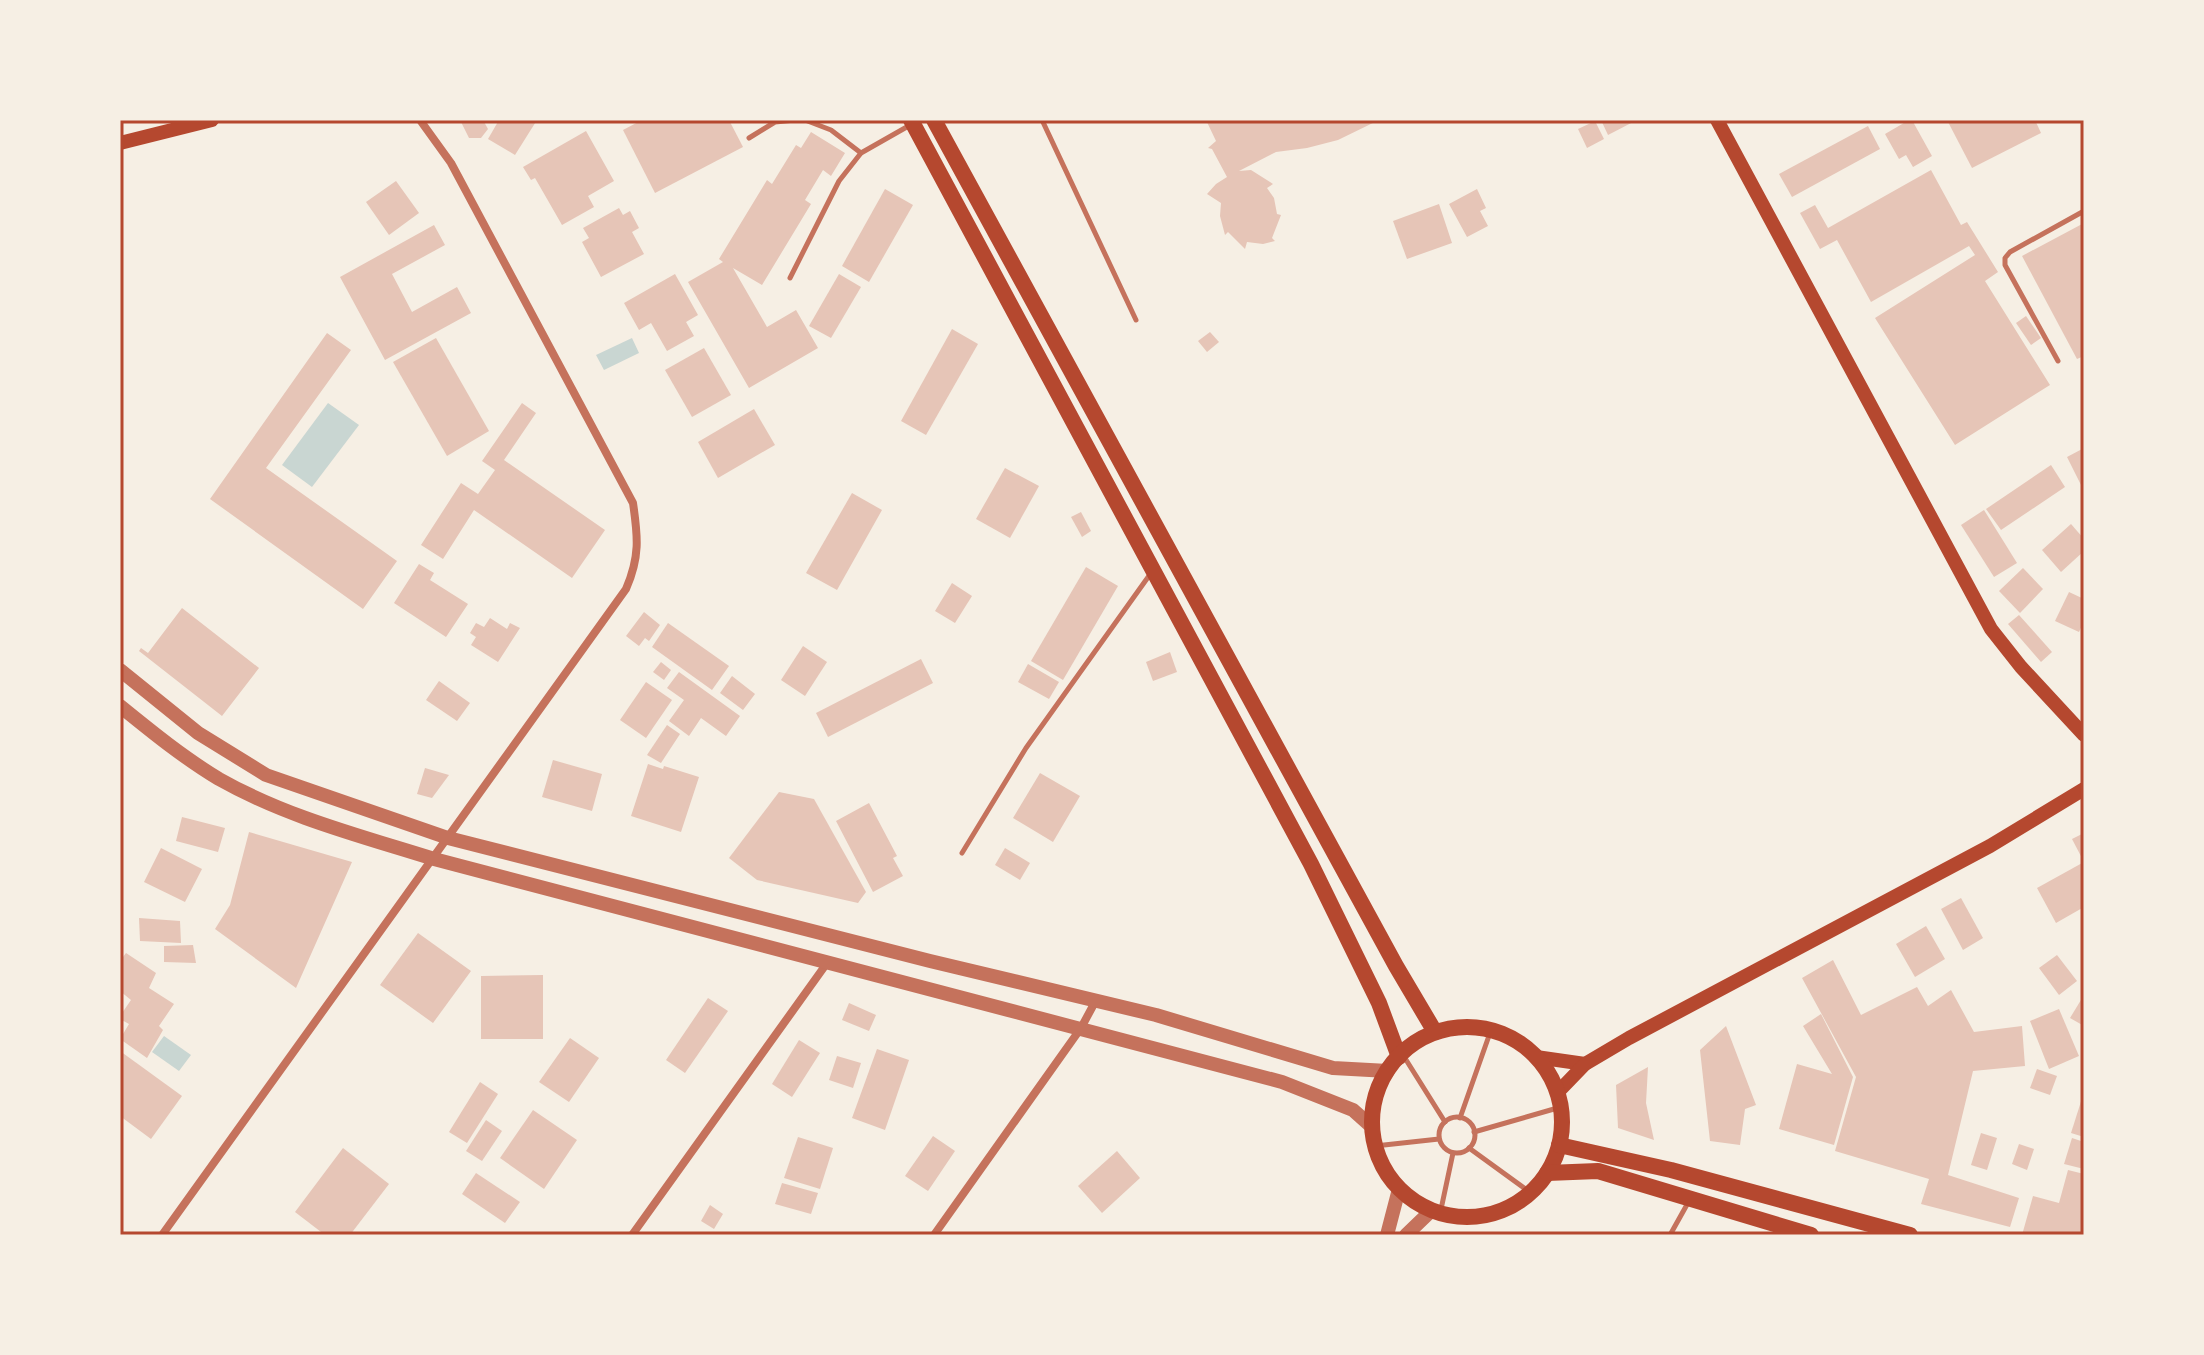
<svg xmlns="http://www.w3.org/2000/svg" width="2204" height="1355" viewBox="0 0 2204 1355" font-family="Georgia,serif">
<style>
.water{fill:#c9d6d2}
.building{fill:#e6c5b7}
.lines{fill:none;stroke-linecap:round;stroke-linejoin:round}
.service{stroke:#c5725c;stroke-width:5}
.minor{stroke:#c5725c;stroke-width:8}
.tertiary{stroke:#c5725c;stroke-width:14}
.secondary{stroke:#b5482f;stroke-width:14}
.primary{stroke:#b5482f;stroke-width:16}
.neatline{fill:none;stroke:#b5482f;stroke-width:3}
</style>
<rect width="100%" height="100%" fill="#f6efe4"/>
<g class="water">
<polygon points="632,338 639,353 604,370 596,355"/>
<polygon points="328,403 359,425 312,487 282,465"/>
<polygon points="164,1036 191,1055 179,1071 152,1052"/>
</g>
<g class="building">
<polygon points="460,120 483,120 488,129 481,138 469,138"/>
<polygon points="499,120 537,120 515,155 488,139"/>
<polygon points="642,120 729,120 743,147 655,193 623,130"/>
<polygon points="1206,120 1379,120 1338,140 1307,148 1276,152 1239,171 1251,170 1273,184 1267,188 1274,198 1277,214 1281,215 1272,238 1275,241 1263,244 1247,242 1245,249 1228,232 1225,235 1220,216 1221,203 1207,194 1216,184 1227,177 1212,149 1208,148 1216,141"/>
<polygon points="1601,120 1637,120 1608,135"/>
<polygon points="1909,120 1912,120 1932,156 1913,167 1906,155 1899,159 1885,134"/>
<polygon points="1947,120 2035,120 2041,133 1972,168"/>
<polygon points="1595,121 1604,139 1587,148 1578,129"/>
<polygon points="1868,126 1880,149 1792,197 1779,174"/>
<polygon points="586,131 614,181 588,196 594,207 562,225 535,178 531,180 523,167"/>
<polygon points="811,132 845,153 831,176 823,170 805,200 811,204 762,285 733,268 767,327 796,310 818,348 749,388 688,282 723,262 719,259 767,180 772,184 796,145 801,148"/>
<polygon points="1931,170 1961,225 1967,222 1998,272 1985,281 2050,385 1955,445 1875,318 1975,255 1969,246 1871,302 1837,240 1820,249 1800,213 1815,205 1828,228"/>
<polygon points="396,181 419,213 389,235 366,202"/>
<polygon points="885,189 913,205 869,282 842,266"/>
<polygon points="1477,189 1486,208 1480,211 1488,226 1467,237 1449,204"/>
<polygon points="1439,204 1452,243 1407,259 1393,221"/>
<polygon points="619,208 623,215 630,211 639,228 632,232 644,254 601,277 582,242 589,238 583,228"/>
<polygon points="2084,223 2084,356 2077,359 2022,256"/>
<polygon points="434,225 445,245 392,274 412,312 457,287 471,313 385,360 340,277"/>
<polygon points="675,274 698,315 686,322 694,336 667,351 651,323 639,330 624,303"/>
<polygon points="839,274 861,287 831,338 809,326"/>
<polygon points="2026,316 2041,338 2031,345 2016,323"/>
<polygon points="952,329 978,344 926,435 901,421"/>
<polygon points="1210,332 1219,342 1207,352 1198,341"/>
<polygon points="327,333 351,350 266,468 397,561 363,609 210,499"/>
<polygon points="436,338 489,431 447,456 393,362"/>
<polygon points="704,348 731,395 692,417 665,370"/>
<polygon points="522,403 536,413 504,460 605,530 572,578 474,510 443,559 421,545 461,483 478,494 495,470 482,461"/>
<polygon points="754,409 775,445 718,478 698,442"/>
<polygon points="2084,448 2084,491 2067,457"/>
<polygon points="2051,465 2065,487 2001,530 1986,509"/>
<polygon points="1005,468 1039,486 1010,538 976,519"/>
<polygon points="852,493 882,510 837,590 806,573"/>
<polygon points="1984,510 2017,563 1994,577 1961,525"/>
<polygon points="1081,512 1091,531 1082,537 1071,517"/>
<polygon points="2071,524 2084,539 2084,551 2061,572 2042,550"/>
<polygon points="419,564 434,573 430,580 468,604 446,637 394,603"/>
<polygon points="1086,567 1118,586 1063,680 1031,661"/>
<polygon points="2023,568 2043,589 2020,613 1999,591"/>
<polygon points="952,583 972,596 955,623 935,611"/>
<polygon points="2069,592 2084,599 2084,621 2079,632 2055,621"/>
<polygon points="182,608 259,668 222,716 139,651 141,648 148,653"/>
<polygon points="644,612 660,625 649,641 645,638 639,646 626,636"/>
<polygon points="2019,615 2052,652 2041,662 2008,624"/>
<polygon points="490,618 507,629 510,623 520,628 498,662 471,645 476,637 470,633 476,623 484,627"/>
<polygon points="668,623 729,666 712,690 652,647"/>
<polygon points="803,646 827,662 805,696 781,680"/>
<polygon points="1170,652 1177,672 1153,681 1146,662"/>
<polygon points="921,659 933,683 828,737 816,713"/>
<polygon points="661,662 671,670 664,680 653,672"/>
<polygon points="1028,664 1059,682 1049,699 1018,682"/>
<polygon points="679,672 740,716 726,736 701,718 689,736 669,721 684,700 667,688"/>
<polygon points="732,676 755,694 743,710 720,693"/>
<polygon points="439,681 470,703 457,721 426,700"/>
<polygon points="646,682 672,700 646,738 620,720"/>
<polygon points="667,725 680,734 661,763 647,755"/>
<polygon points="553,760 602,774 592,811 542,797"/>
<polygon points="648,764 663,769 664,766 699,777 681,832 631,816"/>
<polygon points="425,768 449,775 432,798 417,794"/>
<polygon points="1040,773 1080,796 1053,842 1013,818"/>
<polygon points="779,792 814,799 866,892 858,903 757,880 729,858"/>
<polygon points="869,803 897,856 893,858 903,876 873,892 836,821"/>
<polygon points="182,817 225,828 218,852 176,841"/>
<polygon points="249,832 352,862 296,988 215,929 230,905"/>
<polygon points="2084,833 2084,862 2072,839"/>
<polygon points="161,848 202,869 185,902 144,882"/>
<polygon points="1005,848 1030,863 1020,880 995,865"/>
<polygon points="2084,862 2084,907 2056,923 2037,888"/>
<polygon points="1961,898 1983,938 1963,950 1941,909"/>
<polygon points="139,918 180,921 181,943 140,941"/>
<polygon points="1926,926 1945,959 1915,977 1896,944"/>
<polygon points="418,933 471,971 433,1023 380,985"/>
<polygon points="193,945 196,963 164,962 164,946"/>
<polygon points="126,953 156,973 149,988 174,1004 159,1026 163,1030 147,1058 120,1039 129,1024 120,1019 120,1016 131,1000 120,991 120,961"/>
<polygon points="2057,955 2077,981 2059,995 2039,968"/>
<polygon points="1833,960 1861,1015 1917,987 1928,1006 1951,990 1974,1032 2022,1026 2025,1066 1973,1071 1948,1175 2019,1198 2010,1227 1921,1204 1929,1179 1835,1151 1856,1077 1802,978"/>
<polygon points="543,975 543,1039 481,1039 481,976"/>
<polygon points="2084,995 2084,1026 2070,1018"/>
<polygon points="708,998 728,1011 685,1073 666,1060"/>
<polygon points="849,1003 876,1015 869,1031 842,1020"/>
<polygon points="2059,1009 2079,1056 2049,1069 2030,1021"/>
<polygon points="1821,1014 1853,1077 1834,1145 1779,1129 1797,1064 1832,1074 1803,1026"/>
<polygon points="1726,1026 1756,1105 1745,1109 1740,1145 1710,1141 1700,1050"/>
<polygon points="570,1038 599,1058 569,1102 539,1082"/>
<polygon points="799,1040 820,1053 792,1097 772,1084"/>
<polygon points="877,1049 909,1060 885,1130 852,1118"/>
<polygon points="120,1051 182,1096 151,1139 120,1116"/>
<polygon points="837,1056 861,1063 853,1088 829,1080"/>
<polygon points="1648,1067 1646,1103 1654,1140 1618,1128 1616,1085"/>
<polygon points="2037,1069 2057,1076 2050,1095 2030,1088"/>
<polygon points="480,1082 498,1094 467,1143 449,1132"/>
<polygon points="2084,1092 2084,1137 2071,1133"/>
<polygon points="533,1110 577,1140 544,1189 500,1158"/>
<polygon points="486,1120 502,1131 482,1161 466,1151"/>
<polygon points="1981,1133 1997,1138 1987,1170 1971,1165"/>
<polygon points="933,1136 955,1151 928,1191 905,1176"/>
<polygon points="798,1137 833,1148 820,1189 784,1178"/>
<polygon points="2072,1138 2084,1142 2084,1169 2064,1164"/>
<polygon points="2019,1144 2034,1149 2027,1170 2012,1164"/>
<polygon points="343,1148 389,1184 350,1235 325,1235 295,1212"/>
<polygon points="1117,1151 1140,1178 1102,1213 1078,1186"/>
<polygon points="2068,1170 2084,1174 2084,1235 2022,1235 2033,1196 2059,1203"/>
<polygon points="476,1173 520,1202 505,1223 462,1194"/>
<polygon points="782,1183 818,1193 811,1214 775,1204"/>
<polygon points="710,1205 723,1214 714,1229 701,1221"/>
</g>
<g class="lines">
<g class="service">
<polyline points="805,120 831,130 861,153"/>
<polyline points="1042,120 1136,320"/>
<polyline points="749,138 775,122 795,120"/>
<polyline points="790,278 839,181 861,153 912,124"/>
<polyline points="2058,361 2005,265 2005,258 2010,252 2084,211"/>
<polyline points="962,853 1026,748 1151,573"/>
<polyline points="1403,1055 1445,1122"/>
<circle cx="1457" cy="1135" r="18"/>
<polyline points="1460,1118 1491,1030"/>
<polyline points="1474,1132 1561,1107"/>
<polyline points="1375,1146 1439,1139"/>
<polyline points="1469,1148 1531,1193"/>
<polyline points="1440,1214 1453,1153"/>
<polyline points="1670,1235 1689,1201"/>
</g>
<g class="minor">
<path d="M 162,1235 L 626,589 C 640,557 638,537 633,503 L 451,163 L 420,120"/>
<polyline points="632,1235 827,963"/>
<polyline points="934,1235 1081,1028 1095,1002"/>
</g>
<g class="tertiary">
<polyline points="120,670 198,733 266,775 448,838 930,961 1156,1015 1333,1068 1388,1071"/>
<path d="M 120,706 C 152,732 184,758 219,779 C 286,817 361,836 434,859 L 1282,1082 L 1353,1110 L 1372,1127"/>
<polyline points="1387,1235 1399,1189"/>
<polyline points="1406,1235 1432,1210"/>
</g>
<g class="secondary">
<polyline points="1717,120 1991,629 2021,667 2084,735"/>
<polyline points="120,143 212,120"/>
<polyline points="1536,1057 1585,1064"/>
<polyline points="1557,1093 1585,1064 1629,1038 1990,846 2084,789"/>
</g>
<g class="primary">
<polyline points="911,120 1311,864 1379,1003 1399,1057"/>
<polyline points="934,120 1396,966 1435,1032"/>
<circle cx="1467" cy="1122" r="95"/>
<polyline points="1559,1145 1671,1170 1910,1235"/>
<polyline points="1547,1173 1598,1171 1811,1235"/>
</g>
</g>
<rect width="2204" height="1355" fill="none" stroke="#f6efe4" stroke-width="244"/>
<rect x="122" y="122" width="1960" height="1111" class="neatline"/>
</svg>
